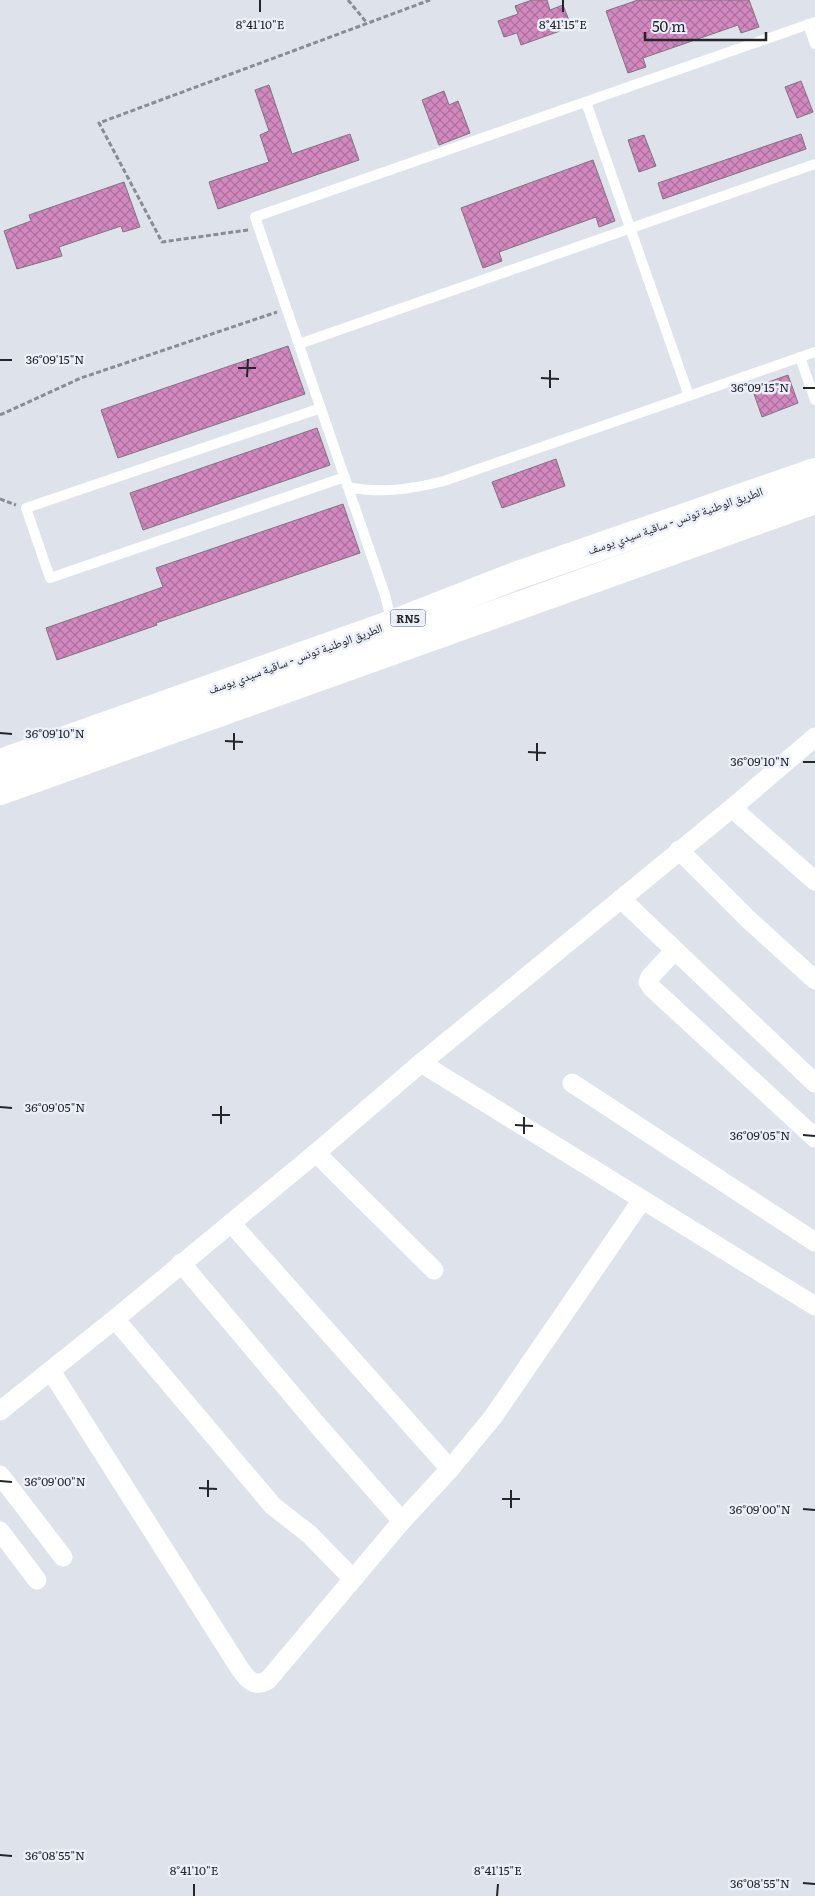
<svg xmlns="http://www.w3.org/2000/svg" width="815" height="1896" viewBox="0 0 815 1896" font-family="Literata,'Noto Naskh Arabic',serif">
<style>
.building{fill:url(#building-cross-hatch);stroke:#7e757c}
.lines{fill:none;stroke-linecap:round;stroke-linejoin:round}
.path{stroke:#898d93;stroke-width:3;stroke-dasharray:5 2.5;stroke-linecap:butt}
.lane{stroke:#fff;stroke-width:10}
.street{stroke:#fff;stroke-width:19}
.primary{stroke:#fff;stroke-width:28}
.ticks{fill:none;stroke:#24262a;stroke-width:2}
.labels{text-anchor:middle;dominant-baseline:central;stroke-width:5;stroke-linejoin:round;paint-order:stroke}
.shield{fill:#eaeff9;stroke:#5f6268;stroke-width:1}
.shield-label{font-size:11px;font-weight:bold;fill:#24262a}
.street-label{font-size:12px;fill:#24262a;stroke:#eaeff9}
.ticks-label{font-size:12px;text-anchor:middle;fill:#24262a;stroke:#eaeff9;stroke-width:5;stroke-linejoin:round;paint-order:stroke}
</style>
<defs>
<pattern id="building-cross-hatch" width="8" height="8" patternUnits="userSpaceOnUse" patternTransform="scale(1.25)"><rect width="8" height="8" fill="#d388c0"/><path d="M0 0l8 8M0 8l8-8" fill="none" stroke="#ab6f9c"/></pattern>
</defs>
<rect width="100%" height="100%" fill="#dde2eb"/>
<g class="building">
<polygon points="532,0 547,0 550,10 563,5 570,23 558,27 560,31 521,45 517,33 504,37 498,21 518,14 515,6"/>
<polygon points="638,0 749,0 759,27 741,33 738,25 643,58 646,67 628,73 606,11"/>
<polygon points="801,81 813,112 797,118 785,87"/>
<polygon points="269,85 292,154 350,134 359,160 218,209 209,182 269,162 260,135 269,131 255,90"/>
<polygon points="444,91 449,105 458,101 470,133 439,145 422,100"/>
<polygon points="801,134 806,149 663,199 658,183"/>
<polygon points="644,135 656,166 639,172 628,140"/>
<polygon points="593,160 615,221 599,227 596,217 499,252 502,261 483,268 461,208"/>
<polygon points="124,182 140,227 123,232 121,226 59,247 62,256 17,269 4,231 31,221 29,215"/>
<polygon points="288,346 305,394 118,458 101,410"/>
<polygon points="788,375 798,403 762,417 752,388"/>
<polygon points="317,428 330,465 143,530 130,493"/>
<polygon points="556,459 565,486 502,508 492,482"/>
<polygon points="343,504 360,553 156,623 157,625 57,660 46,628 163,587 156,568"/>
</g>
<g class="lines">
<g class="path">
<polyline points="348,0 367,23"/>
<polyline points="248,230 162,242 99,123 430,0"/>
<polyline points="0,415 81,378 277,312"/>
<polyline points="0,499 16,505"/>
</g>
<g class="lane">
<polyline points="808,24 815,44"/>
<polyline points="586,102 689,396"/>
<polyline points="299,344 815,164"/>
<polyline points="800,357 815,400"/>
<polyline points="321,408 26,508 50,578 345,477"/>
<path d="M 348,487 C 381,494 412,489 444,481 L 815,352"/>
<polyline points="392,623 385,595 255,217 815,22"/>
</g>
<g class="street">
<polyline points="732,808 815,881"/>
<polyline points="679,850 748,919 815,980"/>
<polyline points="621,899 815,1083"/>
<polyline points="675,950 650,977 648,982 652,988 815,1138"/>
<polyline points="421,1063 815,1306"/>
<polyline points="572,1083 815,1242"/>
<polyline points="316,1153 434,1270"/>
<polyline points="231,1223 450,1469"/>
<polyline points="181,1263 320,1428 402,1521"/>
<polyline points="115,1319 273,1506 309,1534 353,1579"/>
<path d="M 51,1371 L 240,1669 C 248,1680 254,1688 268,1680 L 402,1521 L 450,1469 L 493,1417 L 642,1200"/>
<polyline points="0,1411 115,1319 316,1153 421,1063 732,808 815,737"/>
<polyline points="0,1475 63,1557"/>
<polyline points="0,1531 37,1580"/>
</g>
<g class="primary">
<polyline points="0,763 392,624 515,576 815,472"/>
<polyline points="0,791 815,500"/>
</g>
</g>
<path class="ticks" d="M 260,12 L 260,0M 563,12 L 563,0M 0,360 L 12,360M 238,368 L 256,368M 247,377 L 248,359M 541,378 L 559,379M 550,388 L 550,370M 803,388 L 815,388M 0,733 L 12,734M 225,741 L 243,742M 234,750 L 234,733M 528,752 L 546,753M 537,761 L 537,743M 803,762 L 815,762M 0,1107 L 12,1108M 212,1115 L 230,1115M 221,1124 L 221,1106M 515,1125 L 533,1126M 524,1134 L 524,1117M 803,1135 L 815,1136M 0,1481 L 12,1482M 199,1488 L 217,1489M 208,1497 L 208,1480M 502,1499 L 520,1499M 511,1508 L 511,1490M 803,1509 L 815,1510M 0,1855 L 12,1856M 803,1883 L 815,1884M 194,1896 L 194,1884M 497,1896 L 498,1884"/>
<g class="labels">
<rect class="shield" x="390.5" y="609.5" width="35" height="17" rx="4"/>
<g class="shield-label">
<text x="408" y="618">RN5</text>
</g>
<g class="street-label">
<text transform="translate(675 520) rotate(-19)">الطريق الوطنية تونس - ساقية سيدي يوسف</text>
<text transform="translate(295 658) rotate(-20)">الطريق الوطنية تونس - ساقية سيدي يوسف</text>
</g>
</g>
<g class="ticks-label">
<text x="260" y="29">8°41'10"E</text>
<text x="563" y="29">8°41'15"E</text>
<text x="55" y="364">36°09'15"N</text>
<text x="760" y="392">36°09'15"N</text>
<text x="55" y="738">36°09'10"N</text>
<text x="760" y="766">36°09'10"N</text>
<text x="55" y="1112">36°09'05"N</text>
<text x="760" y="1140">36°09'05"N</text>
<text x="55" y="1486">36°09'00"N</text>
<text x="760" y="1514">36°09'00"N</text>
<text x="55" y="1860">36°08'55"N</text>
<text x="194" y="1875">8°41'10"E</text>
<text x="498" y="1875">8°41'15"E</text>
<text x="760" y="1888">36°08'55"N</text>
</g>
<path d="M645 32v8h121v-8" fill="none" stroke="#24262a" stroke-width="2.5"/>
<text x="652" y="32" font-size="15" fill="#24262a" stroke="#eaeff9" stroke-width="4" paint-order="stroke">50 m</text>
</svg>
